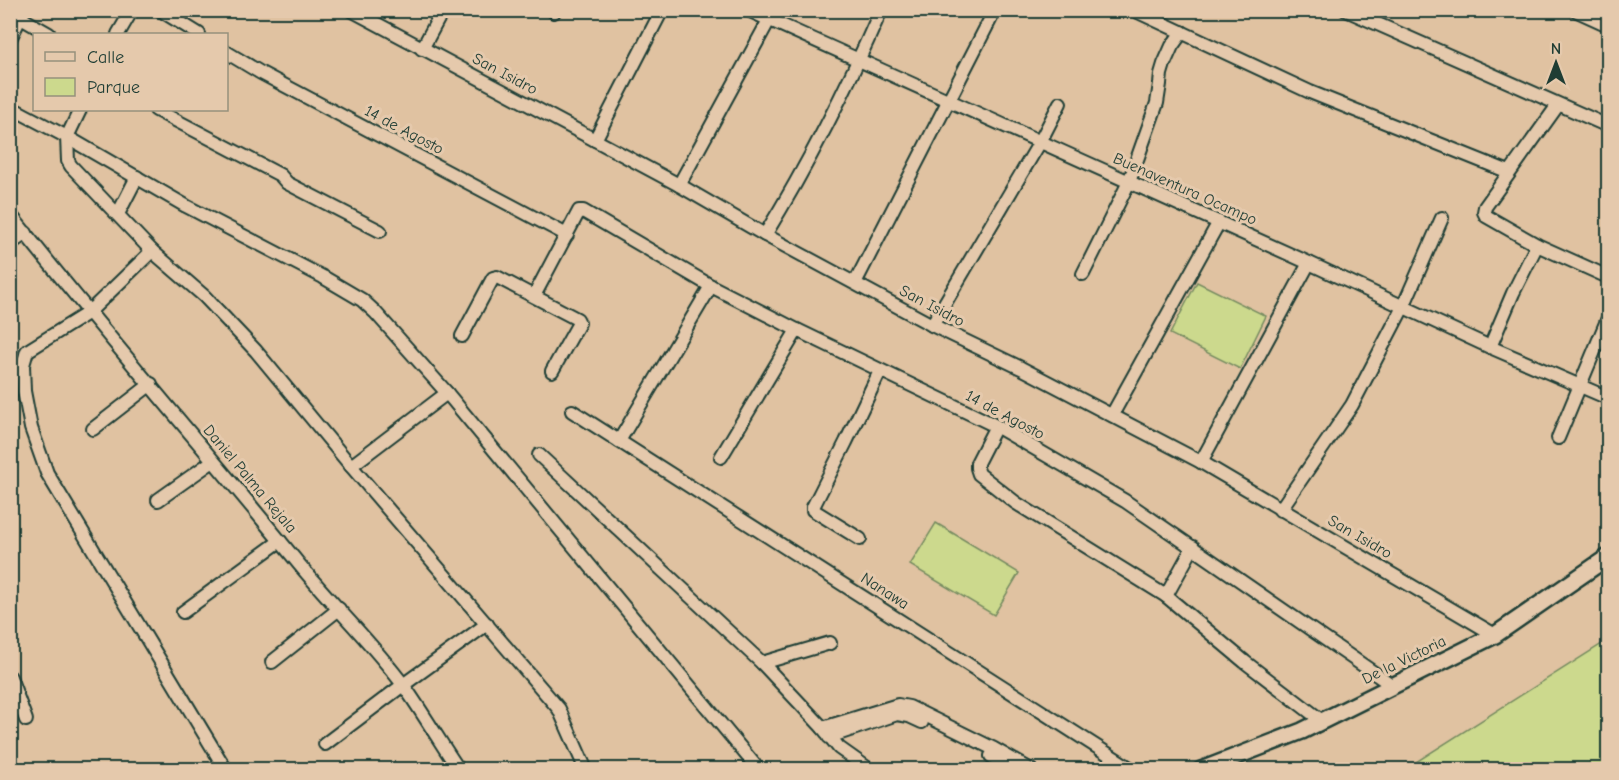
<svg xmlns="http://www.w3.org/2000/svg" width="1619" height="780" viewBox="0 0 1619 780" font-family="'Comic Neue',sans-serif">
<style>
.green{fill:#ccd98d;stroke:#768b60;stroke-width:1.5}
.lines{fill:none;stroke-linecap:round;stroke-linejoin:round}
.minor-casing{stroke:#1f3d34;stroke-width:16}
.major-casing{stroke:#1f3d34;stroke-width:20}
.minor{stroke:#e5c9ac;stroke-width:12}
.major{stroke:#e5c9ac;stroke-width:15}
.labels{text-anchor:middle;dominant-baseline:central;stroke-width:6;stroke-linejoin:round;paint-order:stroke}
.street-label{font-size:16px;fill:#1f3d34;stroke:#e5c9ac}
</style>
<rect width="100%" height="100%" fill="#e0c2a1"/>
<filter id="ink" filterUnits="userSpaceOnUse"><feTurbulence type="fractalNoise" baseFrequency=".0167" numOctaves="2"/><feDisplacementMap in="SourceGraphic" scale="12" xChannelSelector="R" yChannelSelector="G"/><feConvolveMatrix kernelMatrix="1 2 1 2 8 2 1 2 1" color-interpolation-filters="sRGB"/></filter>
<g filter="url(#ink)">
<g class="green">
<polygon points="1197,282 1266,316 1240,369 1170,334"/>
<polygon points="936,523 1019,573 994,615 910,565"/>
<polygon points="1608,640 1608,769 1405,769"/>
</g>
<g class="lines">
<defs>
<g id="minor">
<polyline points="160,10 199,34"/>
<polyline points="351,10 595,140 679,185 765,235 932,325 1021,368 1201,462 1495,635"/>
<polyline points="748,10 1309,263 1490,347 1608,398"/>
<polyline points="1134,10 1310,92 1509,172"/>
<polyline points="1346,10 1608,126"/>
<polyline points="1575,10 1608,25"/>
<polyline points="554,12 555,10"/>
<polyline points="21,18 49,34"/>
<polyline points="118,34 132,10"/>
<polyline points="10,39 24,10"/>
<polyline points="422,49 443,10"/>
<polyline points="226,52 261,73 567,235"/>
<polyline points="1558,105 1485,207 1484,212 1486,216 1537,245 1608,277"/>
<polyline points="10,107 67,137 186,206 323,277 362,300 375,312 447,393 351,466"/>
<polyline points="80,110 67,137 68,161 71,166 152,251 204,296 256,351 351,466 559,709 586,770"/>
<polyline points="156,110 280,175 287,183 380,231"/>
<polyline points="595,140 662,10"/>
<polyline points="679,185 769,20 772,10"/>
<path d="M 10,214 C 102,331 200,443 294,558 C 329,602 371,641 404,686 C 423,713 440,742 459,770"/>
<polyline points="118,214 137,177"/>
<path d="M 765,235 C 809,163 847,88 881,10"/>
<polyline points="10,244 26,233"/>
<polyline points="152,251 88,313 27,351 23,365 24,391 31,428 47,473 226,770"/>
<polyline points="1083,274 1129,182 1157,103 1160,84 1161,74 1164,64 1172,46 1182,32"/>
<polyline points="855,283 995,10"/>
<polyline points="534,296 579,211 583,211 711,286 797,330 996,426 1125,501 1393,686"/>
<polyline points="932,325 1040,142 1060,103"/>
<polyline points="462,336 493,278 497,277 577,319 579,323 552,371"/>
<polyline points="1490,347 1513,293 1537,245"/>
<polyline points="447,393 759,770"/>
<polyline points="572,411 1133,770"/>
<polyline points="1112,415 1219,222"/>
<polyline points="996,426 977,463 977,468 979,474 1016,503 1166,596 1245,662 1322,721"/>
<polyline points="93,429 151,384"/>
<polyline points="1558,438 1608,318"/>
<polyline points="619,441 711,286"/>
<polyline points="539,455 762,663 823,728 839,748 870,770"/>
<polyline points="721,457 797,330"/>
<polyline points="1201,462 1309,263"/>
<polyline points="158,500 213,461"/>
<polyline points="1280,510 1352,405 1403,307 1442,218"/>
<polyline points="860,539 813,510 813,507 846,442 880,371"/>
<polyline points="1166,596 1193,547"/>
<polyline points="183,612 280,541"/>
<polyline points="272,662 339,609"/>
<polyline points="762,663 830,643"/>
<polyline points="10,677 26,720"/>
<polyline points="823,728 898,705 909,707 994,749 1031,770"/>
<polyline points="829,737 897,714 909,716 922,722"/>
<polyline points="325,744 403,685 487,624"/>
<polyline points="991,756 1013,770"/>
</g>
<polyline id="major" points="1201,770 1302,731 1495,635 1608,557"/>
</defs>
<use href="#minor" class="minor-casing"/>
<use href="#major" class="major-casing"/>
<use href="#minor" class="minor"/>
<use href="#major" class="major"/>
</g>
</g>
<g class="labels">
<g class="street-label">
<text transform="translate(505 74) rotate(28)">San Isidro</text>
<text transform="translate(404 130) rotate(28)">14 de Agosto</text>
<text transform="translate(1185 189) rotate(24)">Buenaventura Ocampo</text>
<text transform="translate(932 306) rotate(28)">San Isidro</text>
<text transform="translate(1005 415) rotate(28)">14 de Agosto</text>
<text transform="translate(250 479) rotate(50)">Daniel Palma Rejala</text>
<text transform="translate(1360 537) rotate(30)">San Isidro</text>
<text transform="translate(885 591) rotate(33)">Nanawa</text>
<text transform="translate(1404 660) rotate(-26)">De la Victoria</text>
</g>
</g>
<rect width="1619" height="780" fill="none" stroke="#e5c9ac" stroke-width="36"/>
<rect x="18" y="18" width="1583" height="744" fill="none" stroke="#1f3d34" stroke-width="2" filter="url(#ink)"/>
<rect x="33" y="33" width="195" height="78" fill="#e5c9ac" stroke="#96917c" stroke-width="1.5"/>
<rect x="45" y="52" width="30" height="9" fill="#e5c9ac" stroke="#96917c" stroke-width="1.5"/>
<text x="87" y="63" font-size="18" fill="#1f3d34">Calle</text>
<rect x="45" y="78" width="30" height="18" fill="#ccd98d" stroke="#96917c" stroke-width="1.5"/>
<text x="87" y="93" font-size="18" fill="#1f3d34">Parque</text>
<g transform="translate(1556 63)" stroke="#e5c9ac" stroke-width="4.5" paint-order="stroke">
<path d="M0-4.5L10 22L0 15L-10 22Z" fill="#1f3d34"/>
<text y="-9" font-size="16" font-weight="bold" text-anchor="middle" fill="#1f3d34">N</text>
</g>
</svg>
